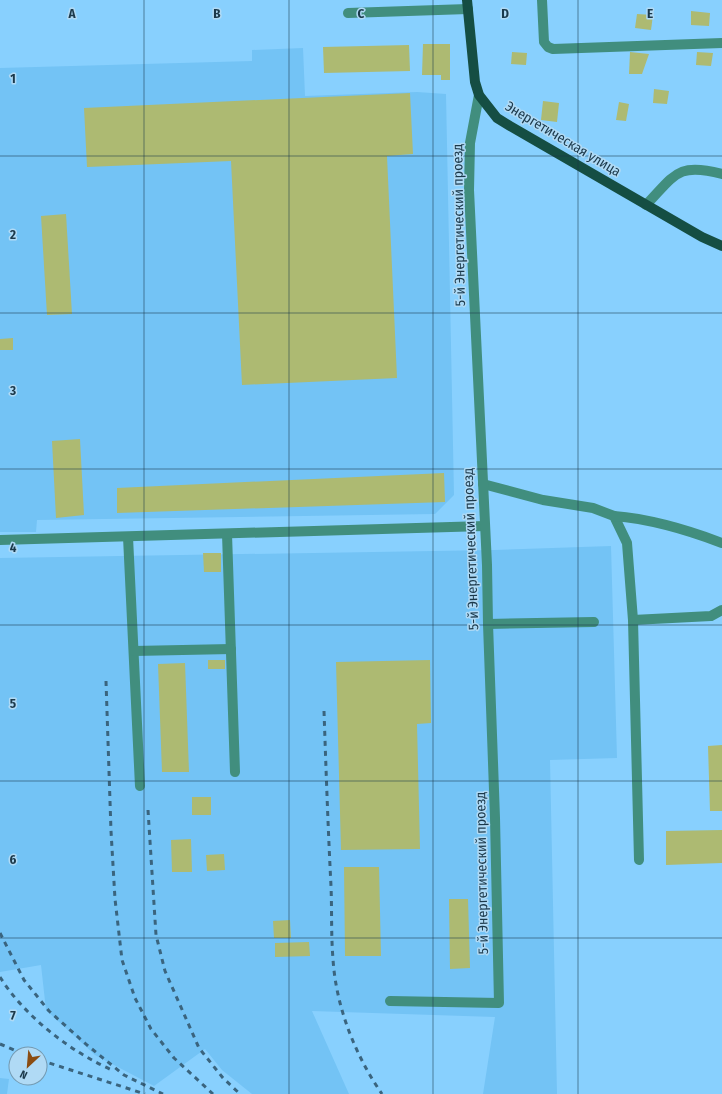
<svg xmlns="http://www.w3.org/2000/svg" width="722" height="1094" viewBox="0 0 722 1094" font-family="'Fira Sans Condensed',sans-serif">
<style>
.built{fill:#73c3f5}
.building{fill:#adba72}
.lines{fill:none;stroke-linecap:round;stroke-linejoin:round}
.minor{stroke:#418e7e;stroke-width:10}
.major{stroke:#154e43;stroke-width:10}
.rail{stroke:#3a647e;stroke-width:3;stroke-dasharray:5 5;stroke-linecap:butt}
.grid{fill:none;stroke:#1b394b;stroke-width:1;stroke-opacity:0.55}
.labels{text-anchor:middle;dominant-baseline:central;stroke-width:3;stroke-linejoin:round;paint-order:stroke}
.street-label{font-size:14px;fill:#1b394b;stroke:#b0daf5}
.grid-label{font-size:13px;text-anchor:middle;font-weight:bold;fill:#1b394b;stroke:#b0daf5;stroke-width:3;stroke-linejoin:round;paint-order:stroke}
</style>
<rect width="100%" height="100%" fill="#88d0fe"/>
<g class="built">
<polygon points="303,48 305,96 417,92 446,94 454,495 435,514 37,520 36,532 0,532 0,68 252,61 252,50"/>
<polygon points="611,546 617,758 550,760 557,1094 483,1094 495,1017 312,1011 349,1094 252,1094 222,1070 205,1049 154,1086 95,1055 46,1010 41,965 0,972 0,558 494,550"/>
<polygon points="0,1078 9,1079 7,1094 0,1094"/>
</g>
<g class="building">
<polygon points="691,11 710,13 709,26 691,25"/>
<polygon points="637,14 653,15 651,30 635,28"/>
<polygon points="423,44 450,44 450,80 441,80 441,75 422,75"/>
<polygon points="409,45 410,71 324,73 323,47"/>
<polygon points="512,52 527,53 526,65 511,64"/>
<polygon points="630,52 649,54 642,74 629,74"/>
<polygon points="697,52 713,53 711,66 696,65"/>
<polygon points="654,89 669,91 667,104 653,103"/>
<polygon points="410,93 413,154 387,156 397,378 242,385 231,161 87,167 84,108"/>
<polygon points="543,101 559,103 557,122 541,120"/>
<polygon points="619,102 629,104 626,121 616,120"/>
<polygon points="66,214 72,314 47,315 41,216"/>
<polygon points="13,338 13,350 0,350 0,339"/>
<polygon points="80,439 84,515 56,518 52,441"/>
<polygon points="444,473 445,502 117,513 117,488"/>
<polygon points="203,553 221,553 221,572 204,572"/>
<rect x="208" y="660" width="17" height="9"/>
<polygon points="430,660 431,723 417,724 420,849 341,850 336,662"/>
<polygon points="185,663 189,772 162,772 158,664"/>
<polygon points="722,745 722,811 710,811 708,746"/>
<rect x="192" y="797" width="19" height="18"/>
<polygon points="722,830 722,863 666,865 666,831"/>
<polygon points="191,839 192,872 172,872 171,840"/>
<polygon points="224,854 225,870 207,871 206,855"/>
<polygon points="344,867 379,867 381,956 345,956"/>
<polygon points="449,899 468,899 470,968 450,969"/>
<polygon points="290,920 291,938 274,938 273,921"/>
<polygon points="309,942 310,956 275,957 275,943"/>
</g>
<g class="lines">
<g class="minor">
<polyline points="542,0 544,42 548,47 553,49 722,43"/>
<polyline points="348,13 468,9"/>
<path d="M 646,205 C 675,175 677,162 722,174"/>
<polyline points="483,484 543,500 593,508 614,516 627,543 633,620 639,860"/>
<path d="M 614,516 C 651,519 688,530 722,543"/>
<polyline points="227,534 235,772"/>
<polyline points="128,537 140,786"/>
<polyline points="0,540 485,526"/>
<polyline points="633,620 711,616 722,610"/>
<polyline points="488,624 594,622"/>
<polyline points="134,651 231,649"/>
<polyline points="390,1001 499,1003 495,818 488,624 487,565 469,190 470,143 479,95"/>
</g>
<polyline class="major" points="467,0 475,82 479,95 497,118 510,126 702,237 722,246"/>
<g class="rail">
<polyline points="106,681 111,831 115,899 122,960 135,998 151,1029 174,1058 213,1094"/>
<path d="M 324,711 C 326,769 328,828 331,886 C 332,911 331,935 333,959 C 336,1007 355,1055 382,1094"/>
<polyline points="148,810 156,935 165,971 199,1048 223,1078 240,1094"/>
<polyline points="0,933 24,980 49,1011 87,1045 124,1075 163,1094"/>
<path d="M 0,977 C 25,1017 71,1052 114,1071"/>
<polyline points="0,1044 23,1054"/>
<polyline points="40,1060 145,1094"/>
</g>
</g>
<path class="grid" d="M 144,0 L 144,1094M 289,0 L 289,1094M 433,0 L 433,1094M 578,0 L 578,1094M 0,156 L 722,156M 0,313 L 722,313M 0,469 L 722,469M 0,625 L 722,625M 0,781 L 722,781M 0,938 L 722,938"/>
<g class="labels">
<g class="street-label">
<text transform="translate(563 139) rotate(31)">Энергетическая улица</text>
<text transform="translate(459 225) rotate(-91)">5-й Энергетический проезд</text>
<text transform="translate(471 549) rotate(-92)">5-й Энергетический проезд</text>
<text transform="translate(482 873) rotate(-91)">5-й Энергетический проезд</text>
</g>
</g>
<g class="grid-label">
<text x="72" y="18">A</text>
<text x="217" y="18">B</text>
<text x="361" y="18">C</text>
<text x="505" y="18">D</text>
<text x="650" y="18">E</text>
<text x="13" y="83">1</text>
<text x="13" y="239">2</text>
<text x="13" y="395">3</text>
<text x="13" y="552">4</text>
<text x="13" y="708">5</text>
<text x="13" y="864">6</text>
<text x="13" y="1020">7</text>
</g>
<g transform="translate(28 1066) rotate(206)"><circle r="19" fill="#b0daf5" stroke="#749ab1"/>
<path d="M0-3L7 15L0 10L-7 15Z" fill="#8b4c11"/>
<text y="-6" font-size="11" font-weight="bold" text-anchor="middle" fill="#1b394b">N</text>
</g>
</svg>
